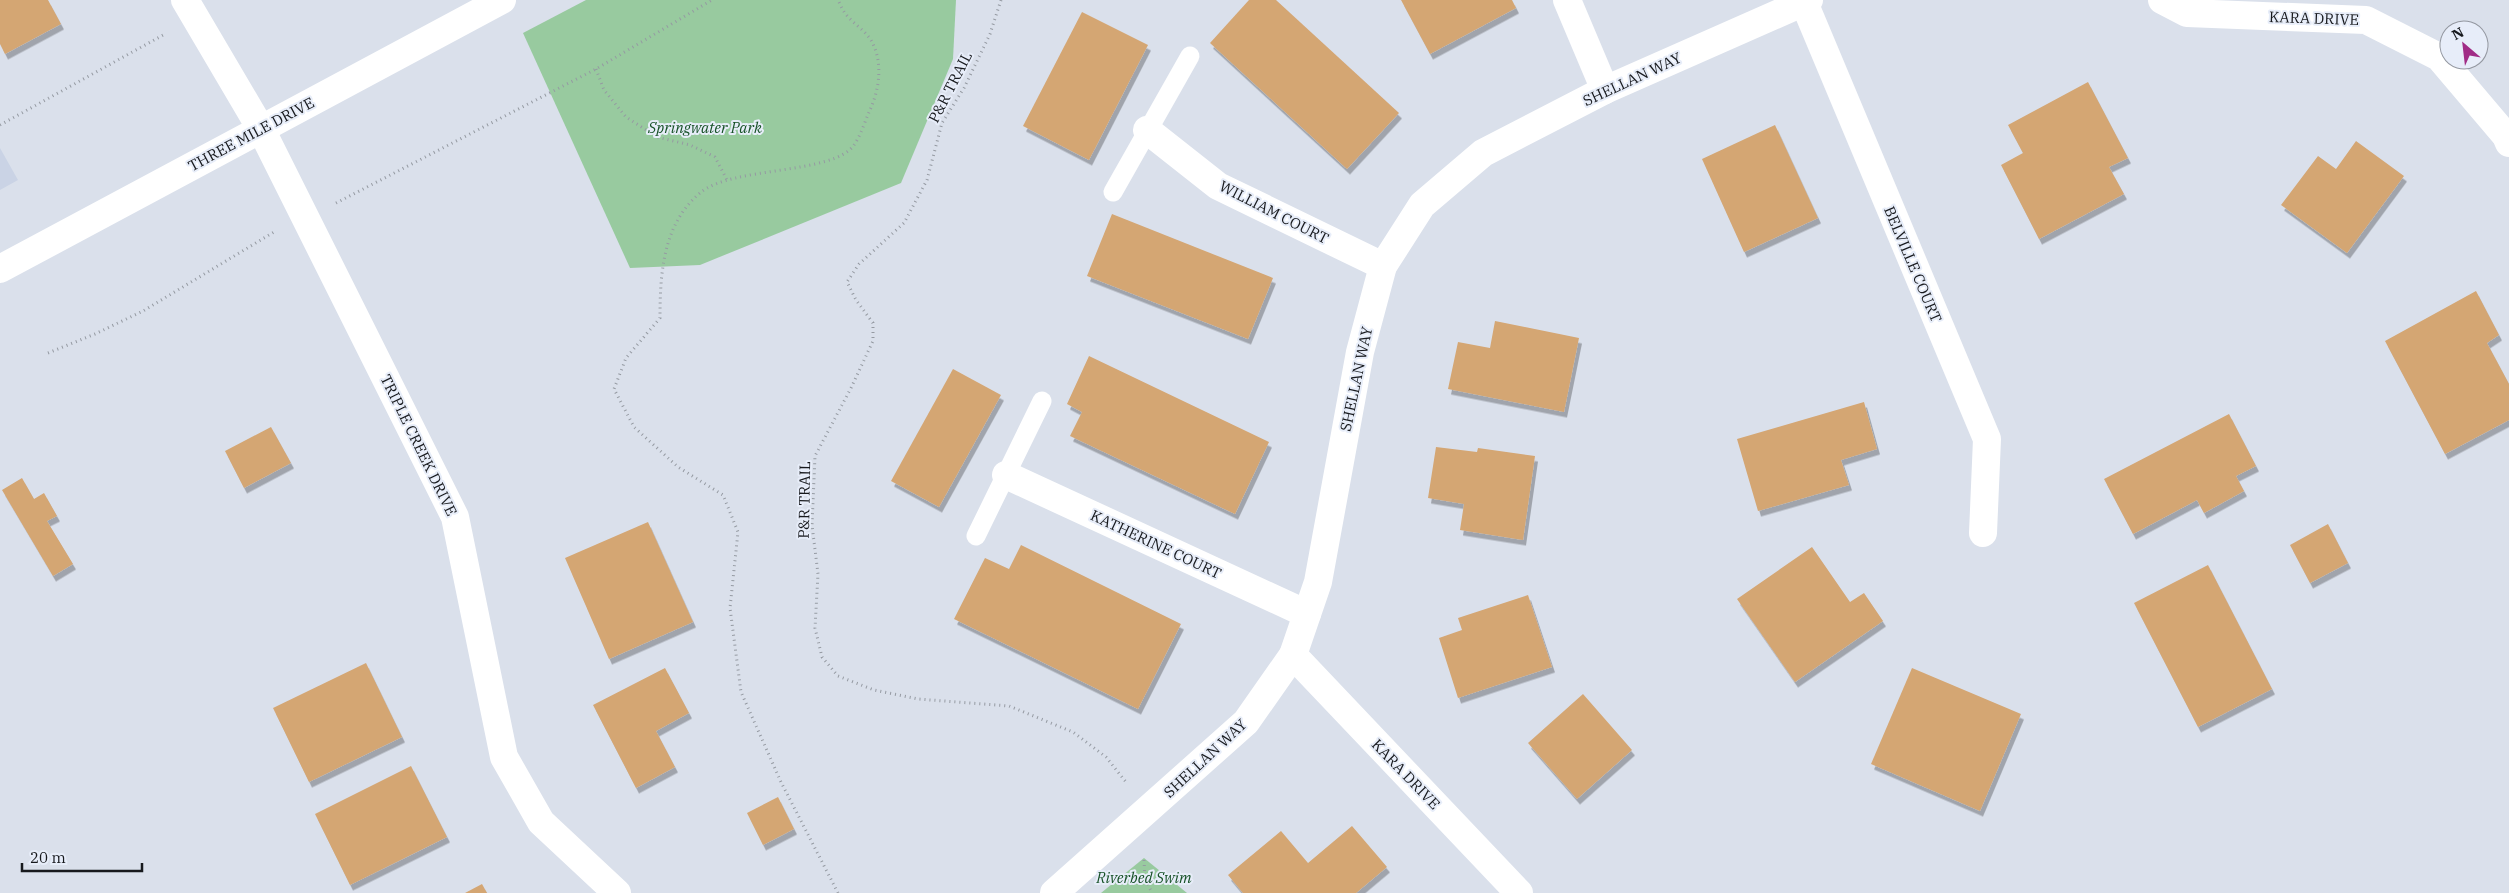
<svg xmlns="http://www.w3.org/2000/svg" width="2509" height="893" viewBox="0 0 2509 893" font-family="'IBM Plex Serif',serif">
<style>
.built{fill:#cad3e5}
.green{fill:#98ca9f}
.building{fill:#d4a673;filter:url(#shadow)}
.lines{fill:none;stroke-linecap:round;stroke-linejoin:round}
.path{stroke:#959aa2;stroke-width:3;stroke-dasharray:1 4;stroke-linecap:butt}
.lane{stroke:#fff;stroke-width:19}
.street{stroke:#fff;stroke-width:28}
.secondary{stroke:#fff;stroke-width:28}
.labels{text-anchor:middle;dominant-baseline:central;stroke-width:4;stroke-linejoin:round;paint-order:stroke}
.street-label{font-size:15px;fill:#17191d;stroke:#e7edf9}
.park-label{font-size:15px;font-style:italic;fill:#165126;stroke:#e7edf9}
</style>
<defs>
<filter id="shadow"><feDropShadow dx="3" dy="5.5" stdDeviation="0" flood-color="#0004"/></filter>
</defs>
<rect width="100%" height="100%" fill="#dae0eb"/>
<polygon class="built" points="0,148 18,180 0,190"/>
<g class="green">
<polygon points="586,0 956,0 953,59 901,183 700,265 630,268 523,33"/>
<polygon points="1144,858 1187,893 1101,893"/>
</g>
<g class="building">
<polygon points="0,0 48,0 61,24 5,54 0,44"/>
<polygon points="1249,0 1276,0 1399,113 1347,169 1210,43"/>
<polygon points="1401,0 1512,0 1516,8 1430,54"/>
<polygon points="1082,12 1148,45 1089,160 1023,126"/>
<polygon points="2088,82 2128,158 2109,167 2124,194 2039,239 2001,165 2023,153 2008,125"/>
<polygon points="1775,125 1818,218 1744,252 1702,159"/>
<polygon points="2356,141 2404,176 2347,253 2281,205 2318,156 2336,169"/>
<polygon points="1112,214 1273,278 1248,339 1087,276"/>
<polygon points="2476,291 2499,335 2487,343 2509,384 2509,420 2445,454 2385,341"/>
<polygon points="1495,321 1579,338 1564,412 1448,389 1458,342 1490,348"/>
<polygon points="1089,356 1269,442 1235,514 1070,436 1082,412 1067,404"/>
<polygon points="953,369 1001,395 939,507 891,481"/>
<polygon points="1864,402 1877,449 1841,460 1849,485 1758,511 1737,439"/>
<polygon points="2229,414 2256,466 2236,476 2244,491 2204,513 2197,500 2133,534 2104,479"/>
<polygon points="271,427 291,463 244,488 225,451"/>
<polygon points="1436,447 1477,452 1478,448 1535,456 1523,540 1460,530 1464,504 1428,498"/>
<polygon points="22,478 34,499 44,493 57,516 47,521 73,564 53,576 2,490"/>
<polygon points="648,522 693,622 609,659 565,558"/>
<polygon points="2328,524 2348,563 2310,583 2290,545"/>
<polygon points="1021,545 1181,624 1138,709 954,619 985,558 1009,569"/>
<polygon points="1812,547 1850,602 1864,593 1883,621 1795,682 1737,599"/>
<polygon points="2208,565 2272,689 2198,727 2134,603"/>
<polygon points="1528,595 1552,667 1458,698 1439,638 1462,630 1458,618"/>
<polygon points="366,663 402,737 309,782 273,708"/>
<polygon points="665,668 689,713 656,731 675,767 636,788 593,705"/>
<polygon points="1912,668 2021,714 1980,811 1871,764"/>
<polygon points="1583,694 1632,750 1577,799 1528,743"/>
<polygon points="411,766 447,837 350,885 315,814"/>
<polygon points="778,797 794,829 763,845 747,813"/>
<polygon points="1352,826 1387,867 1356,893 1243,893 1228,875 1281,831 1308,863"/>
<polygon points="482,884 487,893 465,893"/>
</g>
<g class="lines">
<g class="path">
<polyline points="1001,0 990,34 964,88 942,123 927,180 904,223 859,264 847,282 856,300 873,323 873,341 851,388 815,456 812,525 818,574 815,628 822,657 838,676 874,690 918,699 1009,706 1073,732 1106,757 1126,782"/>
<polyline points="596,69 604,90 626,117 657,137 690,145 715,157 727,180"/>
<polyline points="0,125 165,34"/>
<polyline points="336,203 596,69 712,0"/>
<polyline points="48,353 95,334 143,311 274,232"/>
<polyline points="1144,860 1145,878 1152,893"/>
<path d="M 838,893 L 781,782 L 741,692 L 730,608 L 738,532 L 723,495 L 678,467 L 634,427 L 614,389 L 626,358 L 660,318 C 660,273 663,224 700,193 C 731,166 833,175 854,145 C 861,135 865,121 870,110 C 879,90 883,65 873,44 C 868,32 853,24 845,13 C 842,9 840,4 838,0"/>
</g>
<g class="lane">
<polyline points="1113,192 1190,56"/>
<polyline points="976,536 1042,401"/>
</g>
<g class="street">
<polyline points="185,0 261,129 455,517 504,757 541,822 617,893"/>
<polyline points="1567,0 1605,90"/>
<polyline points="1803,0 1987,439 1983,533"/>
<polyline points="2162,0 2187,13 2366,20 2439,57 2506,136 2509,143"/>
<polyline points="1147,130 1218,186 1383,266"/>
<polyline points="1006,475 1307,614"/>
<polyline points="1293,655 1519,893"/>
<polyline points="1054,893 1246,722 1293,655 1318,582 1360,352 1383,266 1422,205 1483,153 1605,90 1809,0"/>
</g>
<polyline class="secondary" points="0,269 502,0"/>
</g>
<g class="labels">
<g class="street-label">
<text transform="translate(2314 18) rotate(2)">KARA DRIVE</text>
<text transform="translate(1632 79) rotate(-25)">SHELLAN WAY</text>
<text transform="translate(950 87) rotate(-63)">P&amp;R TRAIL</text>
<text transform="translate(251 134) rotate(-28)">THREE MILE DRIVE</text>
<text transform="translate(1274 212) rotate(27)">WILLIAM COURT</text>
<text transform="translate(1913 264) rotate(67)">BELVILLE COURT</text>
<text transform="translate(1356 379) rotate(-78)">SHELLAN WAY</text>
<text transform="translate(419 445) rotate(64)">TRIPLE CREEK DRIVE</text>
<text transform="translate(804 500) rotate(-89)">P&amp;R TRAIL</text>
<text transform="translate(1156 544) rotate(25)">KATHERINE COURT</text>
<text transform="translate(1205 758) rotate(-43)">SHELLAN WAY</text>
<text transform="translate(1406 774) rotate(46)">KARA DRIVE</text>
</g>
<g class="park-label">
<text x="705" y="127">Springwater Park</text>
<text x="1144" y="877">Riverbed Swim</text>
</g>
</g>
<g transform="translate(2464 45) rotate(332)"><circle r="24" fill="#e7edf9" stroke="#9498a1"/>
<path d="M0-4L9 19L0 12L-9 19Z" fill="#a02c86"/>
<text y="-8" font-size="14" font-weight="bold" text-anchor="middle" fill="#17191d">N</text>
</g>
<path d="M22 863v8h120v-8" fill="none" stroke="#17191d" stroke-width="2.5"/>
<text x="30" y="863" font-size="15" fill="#17191d" stroke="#e7edf9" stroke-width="4" paint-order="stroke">20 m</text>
</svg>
